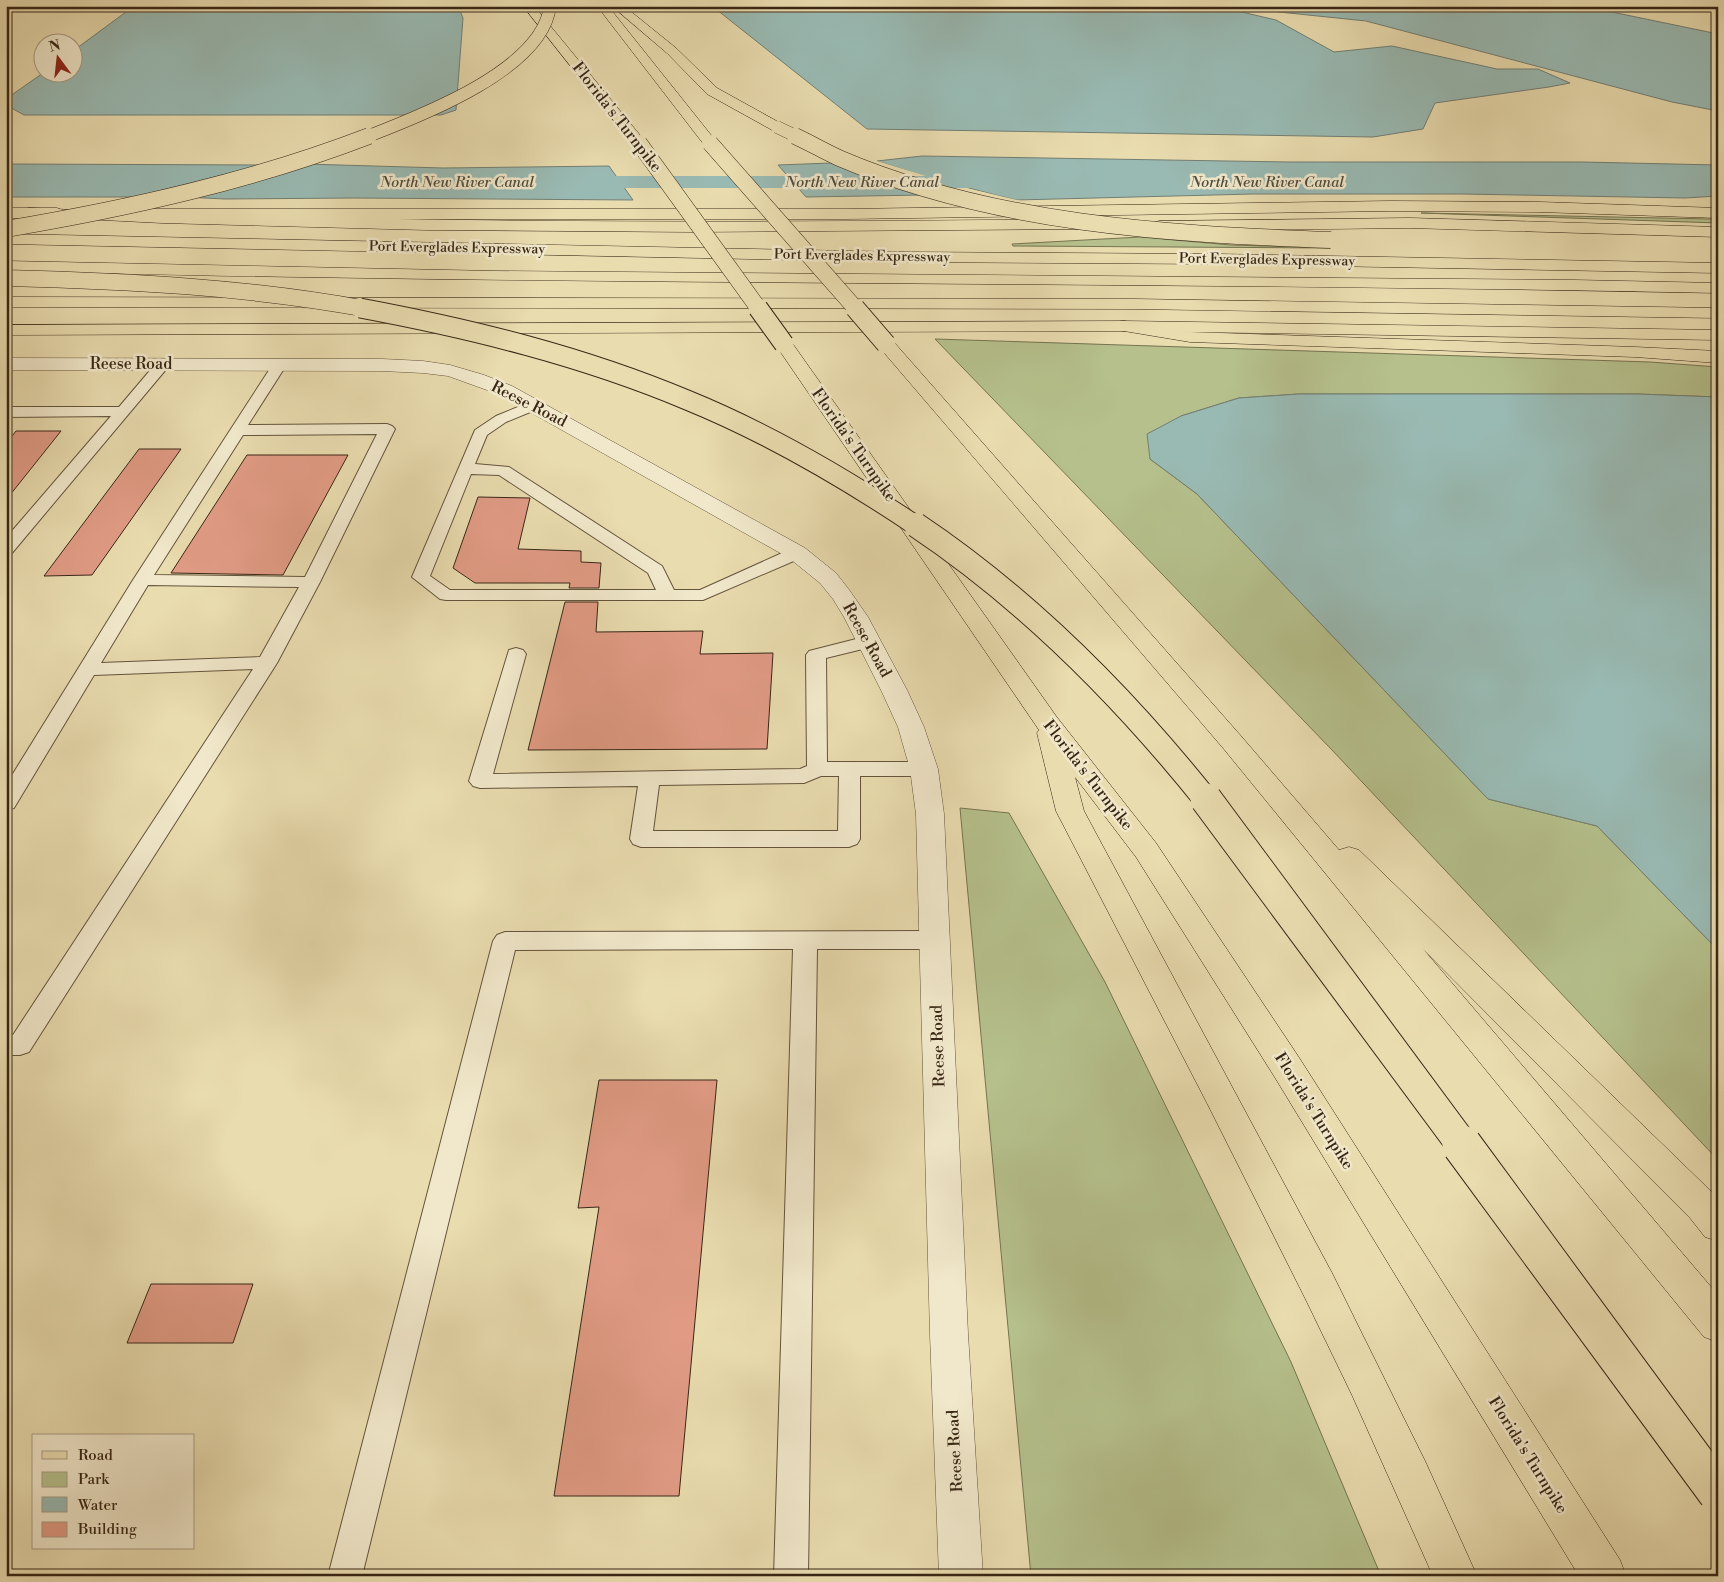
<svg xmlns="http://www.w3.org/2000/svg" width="1724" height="1582" viewBox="0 0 1724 1582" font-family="'Libre Bodoni',serif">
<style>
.green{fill:#b5c08c;stroke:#767451}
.water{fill:#99bab3;stroke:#727f74}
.pier{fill:#e9dcaf}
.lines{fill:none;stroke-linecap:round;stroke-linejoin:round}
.canal{fill:#99bab3;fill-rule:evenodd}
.building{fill:#e19b85;stroke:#382716}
.service-casing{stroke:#64543c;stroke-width:2}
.minor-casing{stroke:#64543c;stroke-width:1}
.primary-casing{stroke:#382716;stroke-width:1}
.motorway-casing{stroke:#382716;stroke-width:1}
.service{fill:#f1e8cb;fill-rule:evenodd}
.minor{fill:#f1e8cb;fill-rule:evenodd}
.primary{fill:#e9dcaf;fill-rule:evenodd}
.motorway{fill:#e9dcaf;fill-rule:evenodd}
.motorway-bridge-far5-casing{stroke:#382716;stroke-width:13;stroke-linecap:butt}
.motorway-bridge-far4-casing{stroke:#382716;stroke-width:17;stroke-linecap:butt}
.motorway-bridge-far3-casing{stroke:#382716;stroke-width:21;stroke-linecap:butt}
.motorway-bridge-far2-casing{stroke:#382716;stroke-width:26;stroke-linecap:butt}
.motorway-bridge-far1-casing{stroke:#382716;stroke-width:33;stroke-linecap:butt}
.motorway-bridge-casing{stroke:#382716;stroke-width:41;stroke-linecap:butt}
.motorway-bridge-far5{stroke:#e9dcaf;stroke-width:12}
.motorway-bridge-far4{stroke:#e9dcaf;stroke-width:16}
.motorway-bridge-far3{stroke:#e9dcaf;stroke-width:19}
.motorway-bridge-far2{stroke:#e9dcaf;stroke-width:24}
.motorway-bridge-far1{stroke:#e9dcaf;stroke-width:31}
.motorway-bridge{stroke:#e9dcaf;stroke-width:39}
.labels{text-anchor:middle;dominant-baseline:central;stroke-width:5;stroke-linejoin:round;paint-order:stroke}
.far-street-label{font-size:14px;fill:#382716;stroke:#f1e8cb}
.far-water-label{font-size:15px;font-style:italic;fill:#504c3d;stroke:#f1e8cb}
.street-label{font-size:16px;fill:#382716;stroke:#f1e8cb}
</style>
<rect width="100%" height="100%" fill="#e9dcaf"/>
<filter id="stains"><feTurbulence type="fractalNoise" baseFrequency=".004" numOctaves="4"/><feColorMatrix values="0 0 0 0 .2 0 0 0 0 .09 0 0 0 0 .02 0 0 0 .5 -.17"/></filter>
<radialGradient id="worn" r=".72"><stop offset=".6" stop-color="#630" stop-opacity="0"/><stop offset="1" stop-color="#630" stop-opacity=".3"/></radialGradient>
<g class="green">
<polygon points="1421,213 1710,219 1718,219 1718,223"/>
<polygon points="1140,237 1231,245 1330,248 1013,246 1012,244"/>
<polygon points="935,339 1650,362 1718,367 1718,397 1637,394 1299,394 1239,398 1181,416 1150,459 1197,494 1488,799 1597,826 1718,950 1718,1160 1332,750"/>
<polygon points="960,808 1009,813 1105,982 1291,1362 1381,1576 1031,1576"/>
</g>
<g class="water">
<polygon points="134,6 458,6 463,18 456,110 441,115 24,115 6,105 6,99 43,73 72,72 73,51"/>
<polygon points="712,6 1216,6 1276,20 1334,52 1392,46 1497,69 1538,69 1570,83 1549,87 1435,103 1423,129 1373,137 867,129"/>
<polygon points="1257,6 1583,6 1718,34 1718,111 1672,102 1366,21 1279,12"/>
<polygon points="922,156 1288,162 1582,162 1718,165 1718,196 1685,198 1463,194 1253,194 1016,200 933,179 877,161"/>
<polygon points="831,163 879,181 924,195 806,197 778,165"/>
<polygon points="6,164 262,165 135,197 6,197"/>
<polygon points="305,164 443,168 609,166 633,200 353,198 225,199 184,197"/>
<polygon points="1299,394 1637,394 1718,397 1718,950 1597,826 1488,799 1197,494 1150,459 1147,434 1181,416 1239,398"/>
</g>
<polygon class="pier" points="874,160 962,187 1026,202 1016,202 961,190 907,174 875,163"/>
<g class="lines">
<polygon class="canal" points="569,176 994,176 1001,178 1004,182 1001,186 994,188 569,188 562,186 559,182 562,178"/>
</g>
<g class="building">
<polygon points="16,431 61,431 6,500 6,444"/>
<polygon points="139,449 181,449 92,575 44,576"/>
<polygon points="247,455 348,455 283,575 171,573"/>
<polygon points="478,497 530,498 518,549 581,551 581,562 601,563 599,588 569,588 570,583 475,583 453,568"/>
<polygon points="565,602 598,602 596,632 703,631 700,654 773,653 767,749 528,750"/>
<polygon points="599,1080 717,1080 679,1496 554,1496 599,1207 578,1208"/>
<polygon points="151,1284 253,1284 233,1343 127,1343"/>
</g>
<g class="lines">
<defs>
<g id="service">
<polygon points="163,360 168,361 170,364 168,367 12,553 6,554 6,538 111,416 6,417 6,407 119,407 158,361"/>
<path d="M 280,360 L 285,361 L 287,364 L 248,425 L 387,424 L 392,426 L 395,429 L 320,582 L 277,663 L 29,1052 L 20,1055 L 6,1055 L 6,1035 L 13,1035 L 253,669 L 94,675 L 14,808 L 6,810 L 6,785 L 133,580 L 273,364 L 275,361 ZM 377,434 L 305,577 L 154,575 L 243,435 ZM 148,585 L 299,587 L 260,657 L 101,663 Z"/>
<path d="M 535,400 L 540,402 L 543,405 L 540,408 L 506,422 L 487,435 L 475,464 L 509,467 L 662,566 L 674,590 L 700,590 L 791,549 L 797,548 L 803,549 L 806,553 L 803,557 L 703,600 L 446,600 L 440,599 L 412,577 L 475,430 L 496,416 ZM 471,474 L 499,475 L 648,573 L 656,590 L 450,590 L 430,576 Z"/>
<path d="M 868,636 L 875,638 L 877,642 L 875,646 L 826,658 L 827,762 L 924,762 L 931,764 L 934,769 L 931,774 L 924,776 L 860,776 L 860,839 L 857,844 L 849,847 L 641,847 L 633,844 L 630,839 L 638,786 L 480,788 L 473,786 L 469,781 L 509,650 L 516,648 L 523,650 L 526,654 L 493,774 L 800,769 L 807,766 L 806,655 L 809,651 ZM 821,776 L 839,776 L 838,831 L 653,831 L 659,785 L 804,783 Z"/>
<polygon points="933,931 941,934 945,940 941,946 933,949 817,949 808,1576 774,1576 793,949 515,950 362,1576 328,1576 493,941 497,935 505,932"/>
</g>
<polygon id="minor" points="6,358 382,359 423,361 450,365 484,375 512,386 805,548 836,573 850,591 868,617 907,690 924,727 938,769 944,814 968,1334 983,1576 939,1576 930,1334 916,814 910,769 898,727 881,690 844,617 833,599 820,583 789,558 498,394 448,376 423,373 382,371 6,370"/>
<g id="primary">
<polygon points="1391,201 1540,202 1718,208 1718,218 1540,212 1391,211 845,219 140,219 135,217 132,214 135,211 140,209 845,209"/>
<polygon points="6,208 57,208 62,210 65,213 62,216 57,218 6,218"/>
<polygon points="1124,321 1718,330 1718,340 1124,331 6,335 6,325"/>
</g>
<g id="motorway">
<polygon points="523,6 534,6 644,140 646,143 644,146 634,146"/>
<polygon points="612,6 624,6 676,48 717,88 782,124 784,127 782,130 772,130 707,94 668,54"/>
<polygon points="608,10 612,11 715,140 717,143 715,146 705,146 604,15 602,13 604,11"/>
<path d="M 29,208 C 383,224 737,223 1091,219 L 1097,221 L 1099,224 L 1097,227 L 1091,229 L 693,232 L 427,230 L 162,223 L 24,216 L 21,213 L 24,210 Z"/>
<polygon points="1410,218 1718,227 1718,237 1410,228 1159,231 1153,229 1151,226 1153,223 1159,221"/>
<polygon points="6,234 900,252 1215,254 1718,263 1718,273 1215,264 900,262 6,244"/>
<path d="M 6,261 L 495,271 L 1574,280 L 1718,283 L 1718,293 C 1147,281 577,286 6,271 Z"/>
<polygon points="6,297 1134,299 1718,308 1718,318 1134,309 6,307"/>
<polygon points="1124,321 1190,332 1635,347 1718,351 1718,363 1635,357 1190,342 1118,330 1115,326 1118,322"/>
<polygon points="784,339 790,340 1056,716 1156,843 1298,1056 1620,1560 1626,1576 1579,1576 1274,1076 1136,857 1075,777 1084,811 1332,1273 1426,1463 1477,1576 1433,1576 1352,1395 1305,1298 1208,1105 1056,811 1037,733 1039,730 775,344 778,340"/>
<polygon points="886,339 892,340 1241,736 1339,850 1349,847 1359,850 1718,1198 1718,1241 1705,1237 1690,1218 1423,949 1718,1295 1718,1342 1704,1337 1223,748 880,348 877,344 880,340"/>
</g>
</defs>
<use href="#service" class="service-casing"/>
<use href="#minor" class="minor-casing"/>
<use href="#primary" class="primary-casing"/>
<use href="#motorway" class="motorway-casing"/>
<use href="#service" class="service"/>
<use href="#minor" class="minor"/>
<use href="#primary" class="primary"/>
<use href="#motorway" class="motorway"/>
<defs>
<g id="motorway-bridge-far5">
<polyline points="777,127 798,137"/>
<path d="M 366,137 C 418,117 543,70 550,6"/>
</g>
<g id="motorway-bridge-far4">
<path d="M 795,136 C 810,143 824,151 839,158 C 993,224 1166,234 1331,240"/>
<polyline points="639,143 759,309"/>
<polyline points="710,143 856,309"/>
<path d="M 6,229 C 130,208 252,181 369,136"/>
<path d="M 6,278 C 127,281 248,287 367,309"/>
</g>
<g id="motorway-bridge-far3">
<path d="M 360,308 C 472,329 582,356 687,400 C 768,433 845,478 918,527"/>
<polyline points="758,308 784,344"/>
<polyline points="855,308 886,344"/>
</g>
<path id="motorway-bridge-far2" d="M 916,525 C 1028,600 1123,696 1207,801"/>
<polyline id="motorway-bridge-far1" points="1206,799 1463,1146"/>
<polyline id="motorway-bridge" points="1462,1145 1718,1493"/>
</defs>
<use href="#motorway-bridge-far5" class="motorway-bridge-far5-casing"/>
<use href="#motorway-bridge-far4" class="motorway-bridge-far4-casing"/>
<use href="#motorway-bridge-far3" class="motorway-bridge-far3-casing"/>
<use href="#motorway-bridge-far2" class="motorway-bridge-far2-casing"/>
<use href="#motorway-bridge-far1" class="motorway-bridge-far1-casing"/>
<use href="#motorway-bridge" class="motorway-bridge-casing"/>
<use href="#motorway-bridge-far5" class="motorway-bridge-far5"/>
<use href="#motorway-bridge-far4" class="motorway-bridge-far4"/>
<use href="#motorway-bridge-far3" class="motorway-bridge-far3"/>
<use href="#motorway-bridge-far2" class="motorway-bridge-far2"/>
<use href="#motorway-bridge-far1" class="motorway-bridge-far1"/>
<use href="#motorway-bridge" class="motorway-bridge"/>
</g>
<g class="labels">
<g class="far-street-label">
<text transform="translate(457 248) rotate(1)">Port Everglades Expressway</text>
<text transform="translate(862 256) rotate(1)">Port Everglades Expressway</text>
<text transform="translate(1267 260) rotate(1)">Port Everglades Expressway</text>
</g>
<g class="far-water-label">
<text x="457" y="182">North New River Canal</text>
<text x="862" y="182">North New River Canal</text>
<text x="1267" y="182">North New River Canal</text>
</g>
<g class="street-label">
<text transform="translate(617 117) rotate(52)">Florida's Turnpike</text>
<text x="131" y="364">Reese Road</text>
<text transform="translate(529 404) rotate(27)">Reese Road</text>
<text transform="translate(854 445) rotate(55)">Florida's Turnpike</text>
<text transform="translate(867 640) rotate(61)">Reese Road</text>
<text transform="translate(1088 775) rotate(52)">Florida's Turnpike</text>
<text transform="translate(938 1046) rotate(-92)">Reese Road</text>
<text transform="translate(1314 1111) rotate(58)">Florida's Turnpike</text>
<text transform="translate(955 1451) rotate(-93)">Reese Road</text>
<text transform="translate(1528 1455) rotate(58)">Florida's Turnpike</text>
</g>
</g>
<rect width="1724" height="1582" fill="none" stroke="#e9dcaf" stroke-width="25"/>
<rect x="8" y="8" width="1709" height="1567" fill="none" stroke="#382716" stroke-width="2.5"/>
<rect x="12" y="12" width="1699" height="1557" fill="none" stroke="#382716"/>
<rect x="32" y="1434" width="162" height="115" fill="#f1e8cb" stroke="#a79b83"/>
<rect x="42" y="1451" width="25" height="8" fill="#e9dcaf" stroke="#a79b83"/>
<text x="78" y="1460" font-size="15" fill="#382716">Road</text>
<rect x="42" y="1472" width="25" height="15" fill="#b5c08c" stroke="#a79b83"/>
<text x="78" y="1484" font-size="15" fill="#382716">Park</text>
<rect x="42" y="1497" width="25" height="15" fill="#99bab3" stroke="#a79b83"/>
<text x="78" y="1510" font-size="15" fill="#382716">Water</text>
<rect x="42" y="1522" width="25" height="15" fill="#e19b85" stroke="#a79b83"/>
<text x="78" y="1534" font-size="15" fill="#382716">Building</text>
<g transform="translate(58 58) rotate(345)"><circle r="24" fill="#f1e8cb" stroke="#a79b83"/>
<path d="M0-4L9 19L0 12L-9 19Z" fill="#8f2418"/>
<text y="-8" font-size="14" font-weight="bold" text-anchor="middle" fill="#382716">N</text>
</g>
<rect width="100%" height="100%" filter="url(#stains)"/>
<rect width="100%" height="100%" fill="url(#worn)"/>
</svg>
